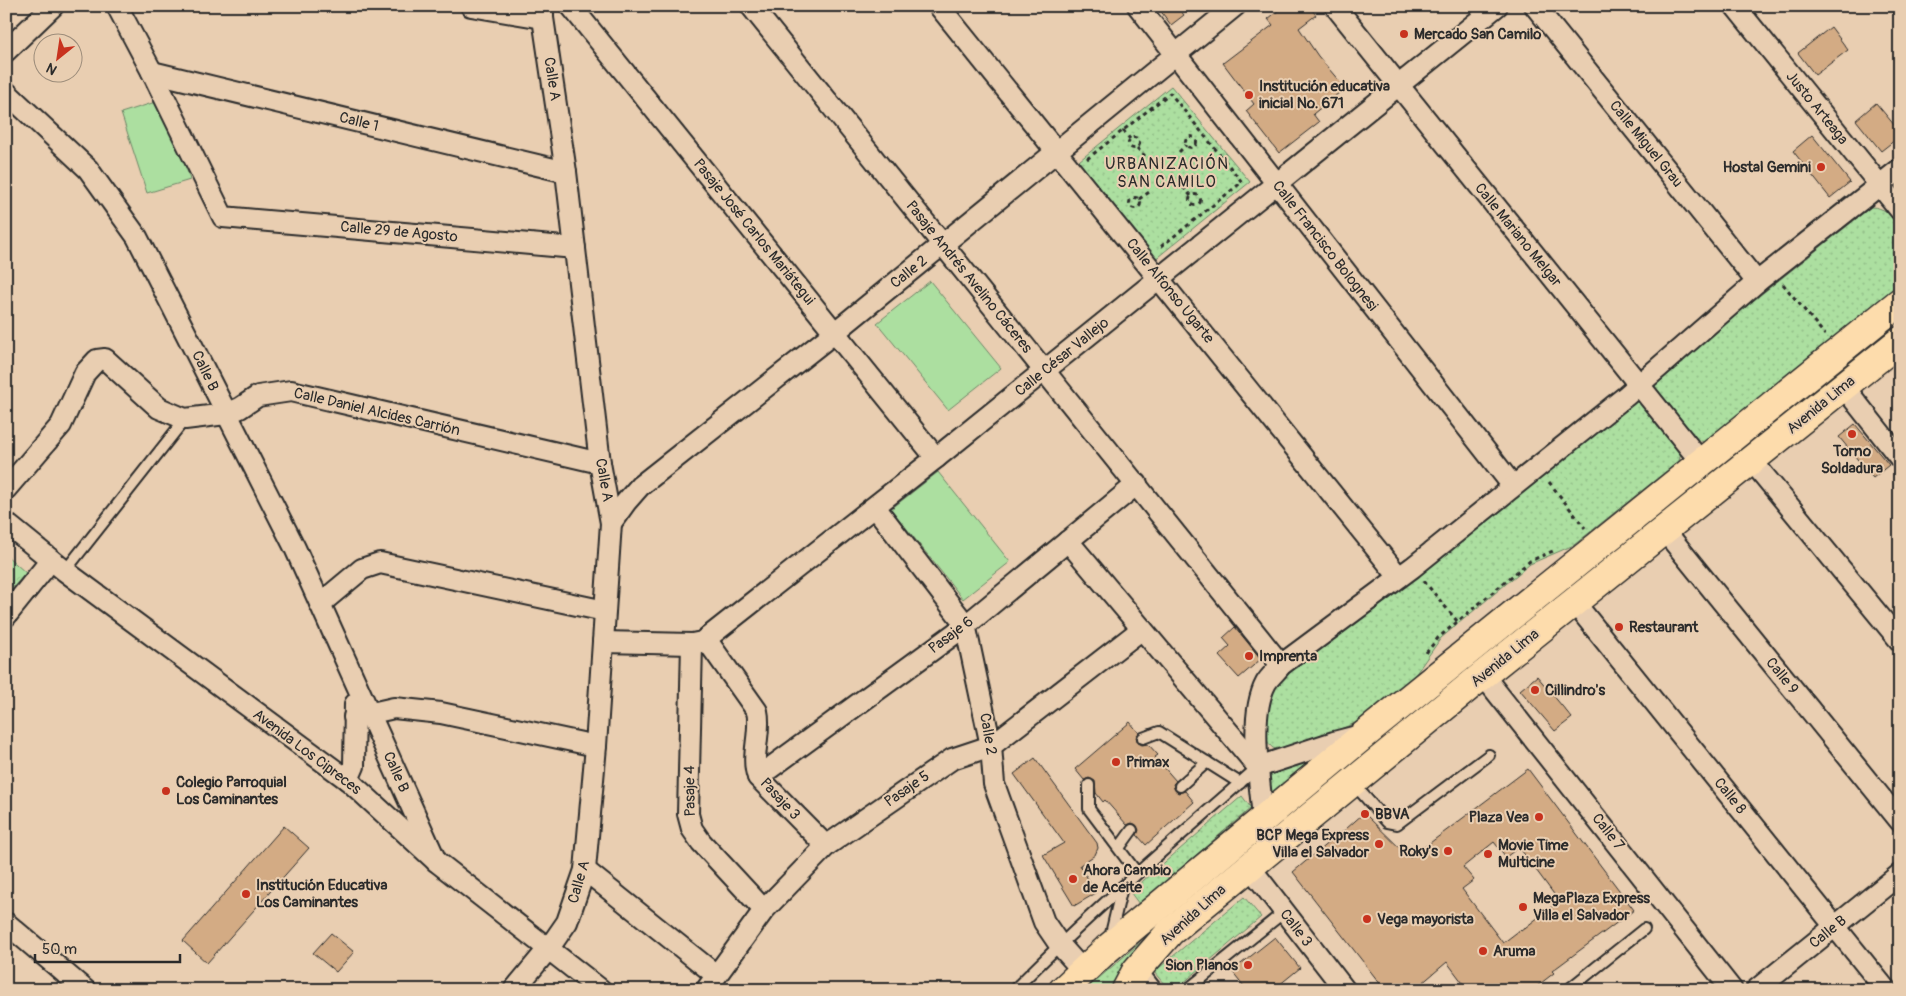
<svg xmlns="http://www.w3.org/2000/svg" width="1906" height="996" viewBox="0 0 1906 996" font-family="Pangolin,sans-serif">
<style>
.grass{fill:url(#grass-dots);stroke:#6c8566}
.forest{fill:url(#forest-crowns);stroke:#6c8566}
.pitch{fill:#acdfa0;stroke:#6c8566}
.building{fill:#d3ab84;stroke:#2b2b2b;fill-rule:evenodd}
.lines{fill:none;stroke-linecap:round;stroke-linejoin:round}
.lane-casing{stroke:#2b2b2b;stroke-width:14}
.street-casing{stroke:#2b2b2b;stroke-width:24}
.primary-casing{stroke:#2b2b2b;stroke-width:31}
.path{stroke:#2b2b2b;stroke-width:3;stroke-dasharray:4 4;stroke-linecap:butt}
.lane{stroke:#e9ceb1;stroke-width:10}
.street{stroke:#e9ceb1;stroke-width:20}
.primary{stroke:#fddcac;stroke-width:28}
.poi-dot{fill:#c8321e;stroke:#e9ceb1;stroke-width:2}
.labels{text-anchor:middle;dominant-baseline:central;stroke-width:4;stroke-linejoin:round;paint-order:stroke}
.poi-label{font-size:15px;font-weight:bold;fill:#2b2b2b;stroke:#e9ceb1;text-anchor:start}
.street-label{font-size:15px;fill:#2b2b2b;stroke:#e9ceb1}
.neighbourhood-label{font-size:16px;letter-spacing:1px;fill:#2b2b2b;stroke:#e9ceb1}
</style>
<defs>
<pattern id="grass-dots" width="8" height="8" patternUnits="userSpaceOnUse" patternTransform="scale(1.25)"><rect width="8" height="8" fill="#acdfa0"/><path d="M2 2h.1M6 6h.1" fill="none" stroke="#94c08a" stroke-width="1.8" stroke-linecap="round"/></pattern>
<pattern id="forest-crowns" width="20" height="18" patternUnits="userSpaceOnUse" patternTransform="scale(1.25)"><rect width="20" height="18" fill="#acdfa0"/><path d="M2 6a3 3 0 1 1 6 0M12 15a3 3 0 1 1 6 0" fill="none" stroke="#94c08a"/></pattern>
</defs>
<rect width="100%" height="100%" fill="#e9ceb1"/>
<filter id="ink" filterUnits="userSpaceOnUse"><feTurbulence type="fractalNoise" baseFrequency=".02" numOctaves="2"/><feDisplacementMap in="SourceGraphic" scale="10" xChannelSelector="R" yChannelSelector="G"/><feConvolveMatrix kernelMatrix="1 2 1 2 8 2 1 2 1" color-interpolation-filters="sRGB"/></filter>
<g filter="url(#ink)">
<g class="grass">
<polygon points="1171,86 1250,182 1153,261 1074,165"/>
<path d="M 1871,207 C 1883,207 1894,215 1899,226 C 1902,232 1900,276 1900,286 L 1711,439 L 1705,442 L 1694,439 L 1653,388 L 1656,378 Z"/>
<path d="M 1638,399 L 1681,452 L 1679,461 L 1574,545 L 1530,564 L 1441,638 L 1415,675 L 1358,722 L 1285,751 C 1281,750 1276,749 1273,748 C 1259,739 1267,702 1272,690 C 1274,685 1278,681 1281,677 Z"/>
<polygon points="1314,758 1266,800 1264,778"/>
<polygon points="1242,796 1251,808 1139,904 1130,892"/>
<polygon points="1244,897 1261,917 1175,990 1169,990 1154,972"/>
<polygon points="1171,916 1115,990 1085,990"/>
</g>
<polygon class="forest" points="6,555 26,573 6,595"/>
<g class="pitch">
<polygon points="165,99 190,180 147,193 121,113"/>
<polygon points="930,281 1001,368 948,410 877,323"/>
<polygon points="938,472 1010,562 963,599 891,509"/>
</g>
<g class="building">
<polygon points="1157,6 1177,6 1184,15 1171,25"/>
<polygon points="1284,6 1309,6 1316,15 1299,28 1318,56 1345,88 1313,114 1319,122 1279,153 1246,111 1254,104 1223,63 1273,25 1268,19"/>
<polygon points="1831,27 1848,50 1815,75 1798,53"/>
<polygon points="1876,103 1900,132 1900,136 1881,151 1856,120"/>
<polygon points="1812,135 1850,182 1830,198 1793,151"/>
<polygon points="1855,424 1889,465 1873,478 1839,437"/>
<polygon points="1235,627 1261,659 1239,678 1219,656 1230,646 1223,638"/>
<polygon points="1537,676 1572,718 1555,731 1520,690"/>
<polygon points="1130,722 1139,733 1136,737 1138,743 1142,745 1148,744 1158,755 1155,757 1176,781 1173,784 1175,790 1178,793 1185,791 1194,802 1146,845 1137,835 1139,830 1136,825 1132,823 1127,825 1105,800 1103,802 1096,793 1095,781 1089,778 1084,780 1075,769"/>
<polygon points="1035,758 1097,843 1098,848 1095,855 1080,865 1096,893 1074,906 1043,855 1064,843 1014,774"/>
<path d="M 1528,769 L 1634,910 L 1552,971 L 1554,973 L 1532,990 L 1468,990 L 1447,962 L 1414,990 L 1385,990 L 1293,872 L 1336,836 L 1337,837 L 1364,813 L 1410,858 ZM 1494,842 L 1506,857 L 1519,847 L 1559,901 L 1521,931 L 1520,930 L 1503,943 L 1462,889 L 1474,880 L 1463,867 Z"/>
<polygon points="284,826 309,848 207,963 183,941"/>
<polygon points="331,933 354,952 336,972 313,953"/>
<polygon points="1275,937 1300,968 1273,990 1247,990 1232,971"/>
</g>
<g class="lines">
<defs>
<g id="lane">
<polyline points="65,571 185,419"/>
<polyline points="1143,738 1159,732 1240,783"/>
<polyline points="1353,783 1387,822 1397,824 1489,755"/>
<polyline points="1089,785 1089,809 1137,873"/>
<polyline points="1180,786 1207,762"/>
<polyline points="1119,848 1132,830"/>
<polyline points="1110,938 1122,887"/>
<path d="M 1014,990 C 1092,911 1175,840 1258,767"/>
<polyline points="1187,990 1284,912"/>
<polyline points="1568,990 1644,929"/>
</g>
<g id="street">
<polyline points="117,6 152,72 223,217 575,248"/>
<polyline points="471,6 543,18"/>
<polyline points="571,6 936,458"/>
<polyline points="751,6 1281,665"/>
<polyline points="939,6 1399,577"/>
<polyline points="1138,6 1513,486"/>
<polyline points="1335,6 1701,462"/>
<polyline points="1535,6 1757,282"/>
<polyline points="1735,6 1900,210"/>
<polyline points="6,51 53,6"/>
<polyline points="152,72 566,172"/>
<polyline points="6,92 88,169 137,237 295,548 436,861"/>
<polyline points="1844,387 1900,458"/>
<polyline points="1752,461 1900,641"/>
<polyline points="6,489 61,425 85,373 97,360 105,359 159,408 185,419 226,414 240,408 258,396 291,391 600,463"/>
<polyline points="875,507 965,624 991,746 994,784 1044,922 1059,944 1083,971"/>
<polyline points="6,523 65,571 348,780 436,861 601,990"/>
<polyline points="611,523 626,502 640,486 834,333 1235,6"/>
<polyline points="1665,531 1900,821"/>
<polyline points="1068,541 1258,767"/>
<polyline points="1574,602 1886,990"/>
<polyline points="320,604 362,569 380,563 605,611"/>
<polyline points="6,616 51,560"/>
<path d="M 706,639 L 757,711 C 762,732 750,756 758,777 L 826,846"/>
<polyline points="603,642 692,644 702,642 706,639 936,458 1497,6"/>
<polyline points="692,644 688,814 692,829 701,842 764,910"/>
<polyline points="1483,675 1732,990"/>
<polyline points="354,717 394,708 441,713 596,746"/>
<polyline points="1258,767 1334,742 1361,735"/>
<polyline points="758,777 965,626 1137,484"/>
<polyline points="348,780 354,766 355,704"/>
<path d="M 1263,818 C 1260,781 1248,716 1266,683 C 1270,676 1277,671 1281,665 L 1413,567 L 1626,396 L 1757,282 L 1900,169"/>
<polyline points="1249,866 1345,990"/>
<polyline points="585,870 716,975"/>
<polyline points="6,923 85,990"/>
<polyline points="1136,971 1151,990"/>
<polyline points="514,990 549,948 567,922 585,870 596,746 611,523 600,463 566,172 543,18 543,6"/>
<polyline points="706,990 764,910 826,846 952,759 991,746 1142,629"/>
<polyline points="1756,990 1900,874"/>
</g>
<g id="primary">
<polyline points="1063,990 1107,949 1364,735 1900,302"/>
<polyline points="1126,990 1136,971 1170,932 1483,675 1900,341"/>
</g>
</defs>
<use href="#lane" class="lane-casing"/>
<use href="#street" class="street-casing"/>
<use href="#primary" class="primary-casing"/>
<g class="path">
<polyline points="1123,130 1130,139"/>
<circle cx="1191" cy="142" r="5.5"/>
<circle cx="1134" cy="143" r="5.5"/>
<polyline points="1137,148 1145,156"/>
<polyline points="1179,152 1186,145"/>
<polyline points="1087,159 1170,93 1242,182 1158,249"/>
<polyline points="1183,187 1191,196"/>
<circle cx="1195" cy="200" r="5.5"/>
<circle cx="1135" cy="203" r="5.5"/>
<polyline points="1139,199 1151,191"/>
<polyline points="1783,284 1825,335"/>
<polyline points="1549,482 1585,528"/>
<polyline points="1424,581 1457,621"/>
<polyline points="1426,653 1438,638 1530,561 1553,551"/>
</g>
<use href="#lane" class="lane"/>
<use href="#street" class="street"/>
<use href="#primary" class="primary"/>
</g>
</g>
<g class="poi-dot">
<circle cx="1404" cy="34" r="5"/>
<circle cx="1249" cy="95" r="5"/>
<circle cx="1821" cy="167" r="5"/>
<circle cx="1852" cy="434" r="5"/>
<circle cx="1619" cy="627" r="5"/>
<circle cx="1249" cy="656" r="5"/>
<circle cx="1535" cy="690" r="5"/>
<circle cx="1116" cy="762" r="5"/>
<circle cx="166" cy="791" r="5"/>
<circle cx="1365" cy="814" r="5"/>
<circle cx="1539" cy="817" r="5"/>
<circle cx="1379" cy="844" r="5"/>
<circle cx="1448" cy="851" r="5"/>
<circle cx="1488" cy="854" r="5"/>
<circle cx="1073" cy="879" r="5"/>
<circle cx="246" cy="894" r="5"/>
<circle cx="1523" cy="907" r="5"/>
<circle cx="1367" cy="919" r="5"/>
<circle cx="1483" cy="951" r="5"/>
<circle cx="1248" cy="965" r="5"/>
</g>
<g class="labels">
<g class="poi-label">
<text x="1414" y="34">Mercado San Camilo</text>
<text x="1259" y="86">Institución educativa<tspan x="1259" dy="17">inicial No. 671</tspan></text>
<text x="1811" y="167" text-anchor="end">Hostal Gemini</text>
<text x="1852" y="451" text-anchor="middle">Torno<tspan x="1852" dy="17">Soldadura</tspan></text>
<text x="1629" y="627">Restaurant</text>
<text x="1259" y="656">Imprenta</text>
<text x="1545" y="690">Cillindro's</text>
<text x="1126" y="762">Primax</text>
<text x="176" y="782">Colegio Parroquial<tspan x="176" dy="17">Los Caminantes</tspan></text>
<text x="1375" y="814">BBVA</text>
<text x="1529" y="817" text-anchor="end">Plaza Vea</text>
<text x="1369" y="835" text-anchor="end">BCP Mega Express<tspan x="1369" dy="17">Villa el Salvador</tspan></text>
<text x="1498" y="845">Movie Time<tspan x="1498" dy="17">Multicine</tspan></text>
<text x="1438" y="851" text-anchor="end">Roky's</text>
<text x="1083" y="870">Ahora Cambio<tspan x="1083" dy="17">de Aceite</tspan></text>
<text x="256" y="885">Institución Educativa<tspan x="256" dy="17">Los Caminantes</tspan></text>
<text x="1533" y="898">MegaPlaza Express<tspan x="1533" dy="17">Villa el Salvador</tspan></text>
<text x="1377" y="919">Vega mayorista</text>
<text x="1493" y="951">Aruma</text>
<text x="1238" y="965" text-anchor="end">Sion Planos</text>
</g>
<g class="street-label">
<text transform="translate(552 79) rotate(81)">Calle A</text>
<text transform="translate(1817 108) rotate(51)">Justo Arteaga</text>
<text transform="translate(359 122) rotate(14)">Calle 1</text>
<text transform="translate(1646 144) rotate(51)">Calle Miguel Grau</text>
<text transform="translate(399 232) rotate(5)">Calle 29 de Agosto</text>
<text transform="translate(754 232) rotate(51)">Pasaje José Carlos Mariátegui</text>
<text transform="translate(1518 235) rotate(51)">Calle Mariano Melgar</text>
<text transform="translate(1325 246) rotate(52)">Calle Francisco Bolognesi</text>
<text transform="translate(909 272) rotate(-39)">Calle 2</text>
<text transform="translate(969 277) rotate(51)">Pasaje Andrés Avelino Cáceres</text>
<text transform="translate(1170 291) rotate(51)">Calle Alfonso Ugarte</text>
<text transform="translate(1062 357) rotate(-39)">Calle César Vallejo</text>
<text transform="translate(205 371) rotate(64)">Calle B</text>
<text transform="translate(1821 405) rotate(-39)">Avenida Lima</text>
<text transform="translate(377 412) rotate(13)">Calle Daniel Alcides Carrión</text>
<text transform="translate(604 480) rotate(80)">Calle A</text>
<text transform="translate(951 635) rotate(-37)">Pasaje 6</text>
<text transform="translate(1505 658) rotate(-39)">Avenida Lima</text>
<text transform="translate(1782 676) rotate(51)">Calle 9</text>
<text transform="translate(988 734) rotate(80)">Calle 2</text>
<text transform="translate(307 752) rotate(37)">Avenida Los Cipreces</text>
<text transform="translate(396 772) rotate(66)">Calle B</text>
<text transform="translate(907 789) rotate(-35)">Pasaje 5</text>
<text transform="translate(690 791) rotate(-91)">Pasaje 4</text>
<text transform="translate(1730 796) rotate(51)">Calle 8</text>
<text transform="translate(780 799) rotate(47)">Pasaje 3</text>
<text transform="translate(1608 832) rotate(52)">Calle 7</text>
<text transform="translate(579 882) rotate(-74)">Calle A</text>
<text transform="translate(1193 915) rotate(-42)">Avenida Lima</text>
<text transform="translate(1296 928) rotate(52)">Calle 3</text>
<text transform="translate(1828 932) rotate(-39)">Calle B</text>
</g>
<g class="neighbourhood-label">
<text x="1167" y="164">URBANIZACIÓN<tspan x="1167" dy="18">SAN CAMILO</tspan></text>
</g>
</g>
<rect width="1906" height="996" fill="none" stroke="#e9ceb1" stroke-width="25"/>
<rect x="12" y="12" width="1881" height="971" fill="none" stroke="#2b2b2b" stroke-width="2" filter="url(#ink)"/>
<g transform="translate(58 58) rotate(210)"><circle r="24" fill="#e9ceb1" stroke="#9d8d7b"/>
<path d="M0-4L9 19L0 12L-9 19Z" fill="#c8321e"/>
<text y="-8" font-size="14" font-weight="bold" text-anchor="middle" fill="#2b2b2b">N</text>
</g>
<path d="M35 954v8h145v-8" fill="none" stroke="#2b2b2b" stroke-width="2.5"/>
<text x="42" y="954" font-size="15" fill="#2b2b2b" stroke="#e9ceb1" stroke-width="4" paint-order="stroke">50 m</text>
</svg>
